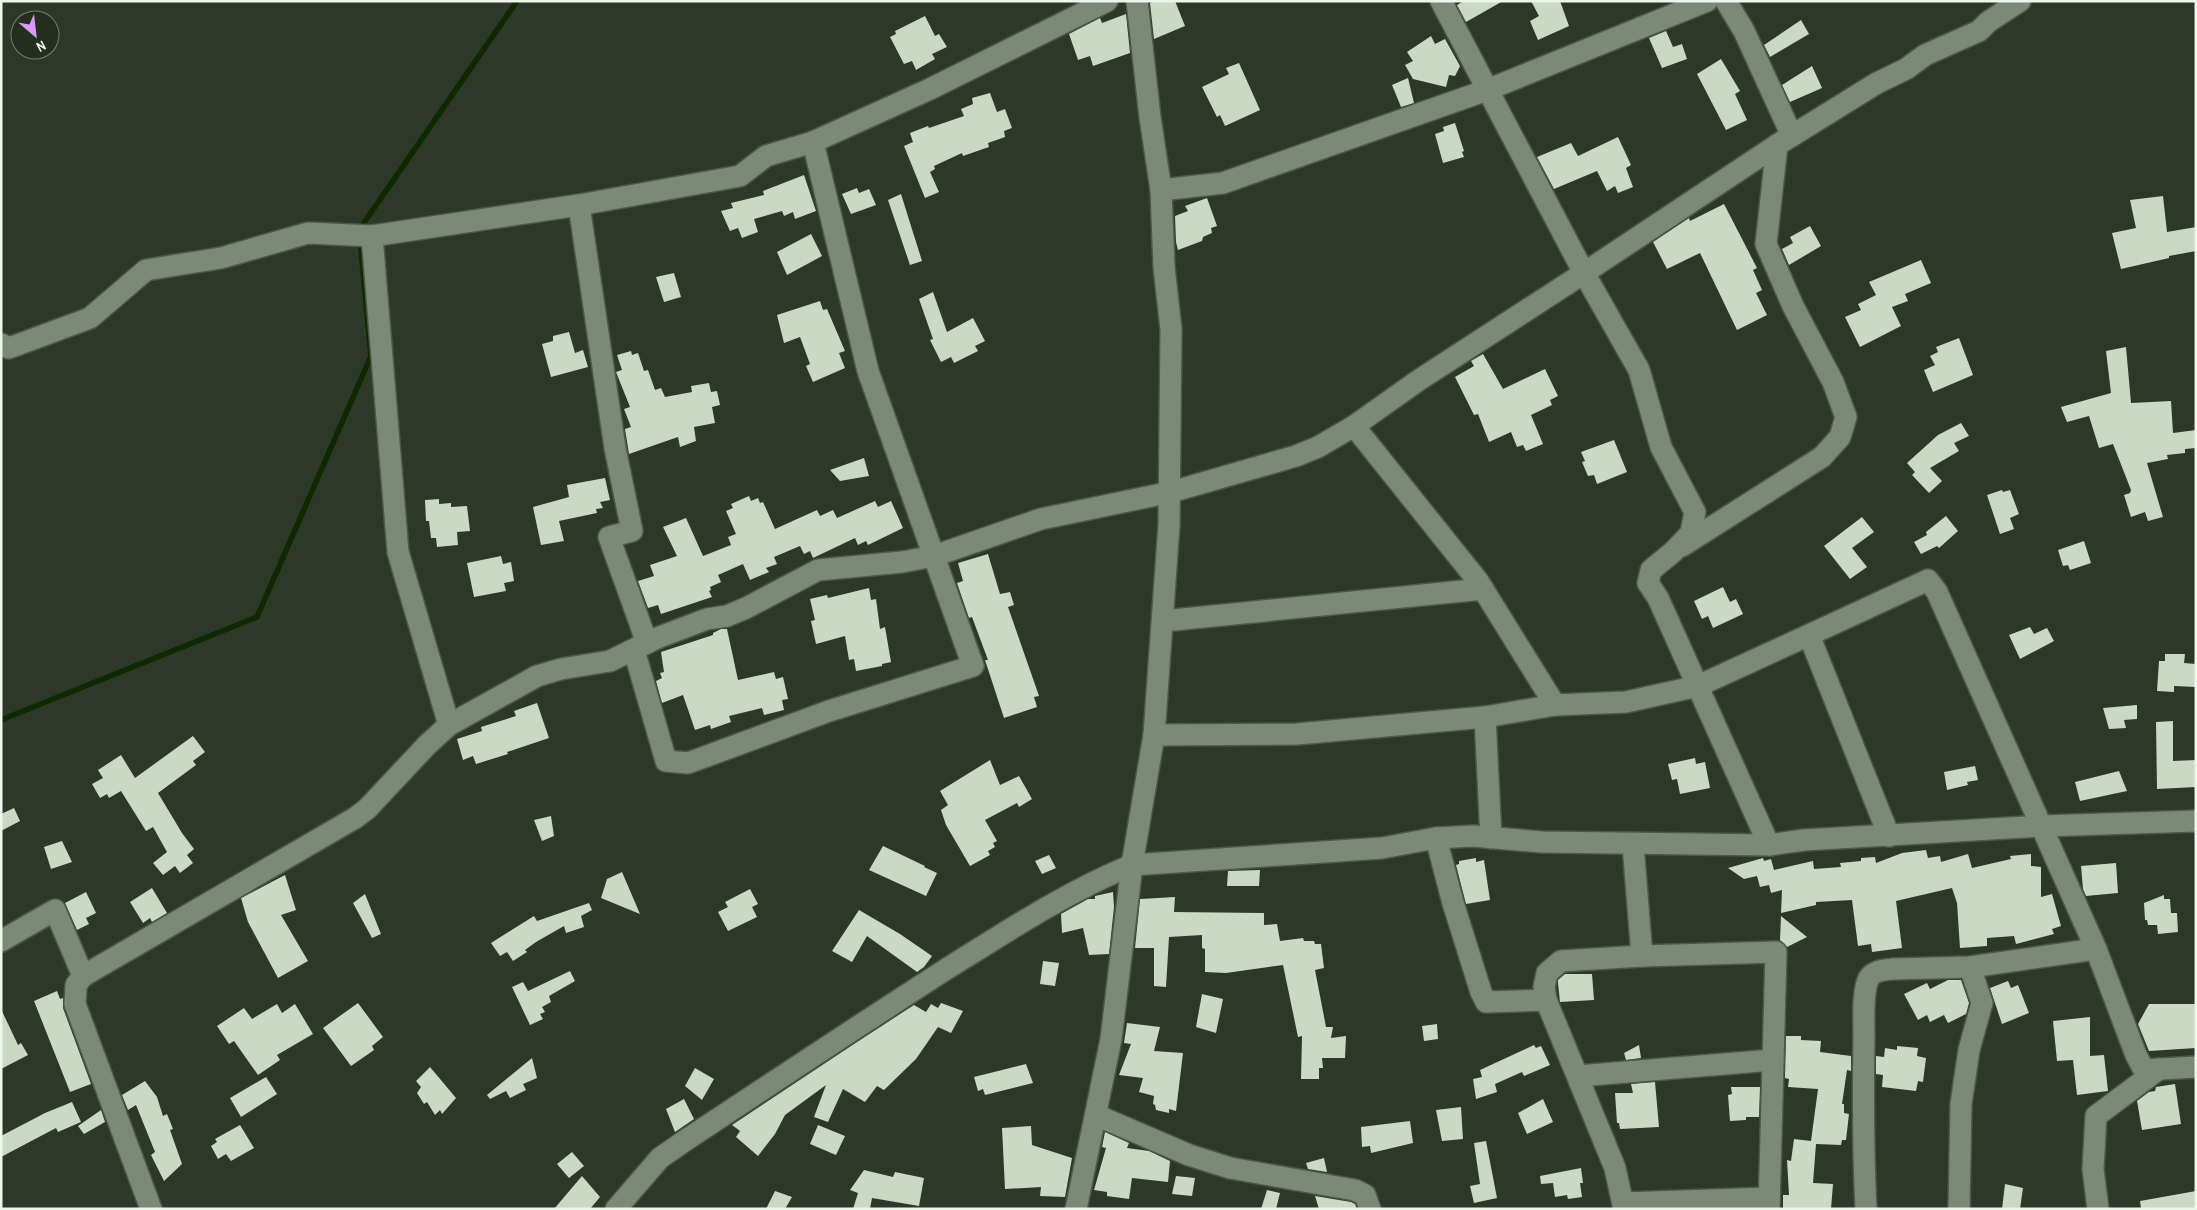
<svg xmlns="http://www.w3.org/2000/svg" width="2197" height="1210" viewBox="0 0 2197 1210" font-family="'Archivo Narrow',sans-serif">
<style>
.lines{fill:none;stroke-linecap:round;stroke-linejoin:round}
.stream{stroke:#0e2900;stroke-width:5.5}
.building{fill:#cad8c4}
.street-casing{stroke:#4d574a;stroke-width:24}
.street{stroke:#7d8977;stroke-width:21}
</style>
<rect width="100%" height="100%" fill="#2d3828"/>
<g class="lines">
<g class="stream">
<polyline points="359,230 517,1"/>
<polyline points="1,720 257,617 371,356 360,239"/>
</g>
</g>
<g class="building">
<polygon points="1153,1 1175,1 1185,26 1154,39 1150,3"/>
<polygon points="1464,1 1503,1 1466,22 1457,5"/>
<polygon points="1531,1 1560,1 1569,26 1538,40 1530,21 1539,16"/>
<polygon points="1126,14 1130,53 1093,66 1090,56 1078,60 1069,34 1100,18 1102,23"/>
<polygon points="925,16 935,36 939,34 947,47 932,54 935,59 916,70 912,61 904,64 890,37 896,34 895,31"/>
<polygon points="1801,20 1809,34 1770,57 1764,45"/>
<polygon points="1666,31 1673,47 1682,44 1687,59 1662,68 1649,38"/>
<polygon points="1431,36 1435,44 1445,39 1460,66 1455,76 1449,75 1446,87 1413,79 1405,65 1413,61 1407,52"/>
<polygon points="1721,59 1740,91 1735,94 1747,120 1726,130 1697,74"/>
<polygon points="1239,63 1260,110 1225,126 1220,115 1217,117 1202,87 1229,74 1226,68"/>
<polygon points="1812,66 1822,88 1790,102 1782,85"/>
<polygon points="1408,78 1414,103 1401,107 1392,85"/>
<polygon points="990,93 997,112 1005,109 1012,128 1004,131 1005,137 988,143 989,147 963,156 962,153 934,166 935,169 930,172 939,192 925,198 904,146 913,142 910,133 928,126 929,128 964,116 961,109 973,104 972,98"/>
<polygon points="1455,123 1464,151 1462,152 1464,157 1443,163 1435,134 1444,131 1443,127"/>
<polygon points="1618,137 1631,165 1626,168 1633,187 1618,193 1615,186 1607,191 1597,171 1554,189 1537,157 1571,143 1578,156"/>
<polygon points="804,175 816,211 795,219 793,212 784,216 782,211 754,219 758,232 742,238 738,228 730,231 721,211 733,208 731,203 764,195 763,191"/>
<polygon points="857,188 859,193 869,189 876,205 851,214 842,194"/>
<polygon points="901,194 922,261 910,265 888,200"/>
<polygon points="2163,196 2167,232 2196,227 2196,251 2169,256 2169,258 2121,269 2112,233 2136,228 2130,200"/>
<polygon points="1207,198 1217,226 1211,228 1212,233 1203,237 1202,241 1178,250 1176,242 1175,216 1188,211 1185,206"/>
<polygon points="1724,204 1757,268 1753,270 1762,290 1756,293 1767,315 1737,330 1700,253 1667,269 1653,242 1689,218 1690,221"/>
<polygon points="1810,226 1821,246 1789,265 1782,249 1793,243 1790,237"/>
<polygon points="811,234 822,256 787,275 777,252"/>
<polygon points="1921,260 1931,283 1905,294 1908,301 1892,307 1901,326 1860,347 1845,317 1861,310 1858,304 1876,295 1869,282"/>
<polygon points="674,273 681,297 664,302 656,277"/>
<polygon points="933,292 947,332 973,318 985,341 975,346 978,351 954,363 951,357 941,362 930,340 933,339 919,299"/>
<polygon points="820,301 823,310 827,309 845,351 839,353 845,368 813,382 806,366 810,364 800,337 784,343 777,315"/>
<polygon points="569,332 575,353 583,350 588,367 551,377 542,344 553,341 553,336"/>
<polygon points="1959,338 1973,375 1933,392 1924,370 1935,365 1930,356 1938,352 1936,347"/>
<polygon points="2126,347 2131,403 2171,401 2173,433 2196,430 2196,448 2185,449 2185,453 2167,455 2168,459 2147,463 2163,517 2148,521 2145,512 2131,517 2124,495 2130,493 2131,490 2113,444 2099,448 2089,416 2067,422 2061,407 2111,393 2106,351"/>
<polygon points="631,351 632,355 638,353 644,371 648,370 655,390 661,388 665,397 692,392 691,386 709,383 711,392 717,391 720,405 712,407 715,423 694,427 696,441 680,447 678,437 629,454 625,429 631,427 624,409 630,407 616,372 622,370 617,355"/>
<polygon points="1483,354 1503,389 1545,369 1558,396 1550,400 1552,405 1531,415 1543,444 1526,451 1523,445 1517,447 1511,432 1489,442 1478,414 1474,415 1455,377 1474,366 1471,361"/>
<polygon points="1961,423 1969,436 1954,443 1959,451 1930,468 1942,481 1929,493 1912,475 1915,472 1907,463 1938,435"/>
<polygon points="1614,440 1627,472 1597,484 1594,475 1588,476 1582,462 1585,461 1581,452"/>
<polygon points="864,458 869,476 840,481 830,470"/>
<polygon points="605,478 610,500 600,502 603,508 596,509 597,513 559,521 564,541 541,545 533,507 569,497 567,485"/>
<polygon points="2002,490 2003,492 2010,490 2019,514 2010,518 2014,529 2000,534 1987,495"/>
<polygon points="749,496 751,501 758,498 760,503 763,502 775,529 817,510 820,516 833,510 837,518 875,501 878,507 891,501 903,528 868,545 866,541 858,545 855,538 813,558 810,551 804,554 800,546 774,557 777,564 766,568 769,572 750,580 743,564 718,575 721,582 710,587 711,590 709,591 712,597 661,614 658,605 648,608 638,581 654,576 650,565 677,556 663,527 686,518 703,556 731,545 728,537 736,534 726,511 733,508 731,504"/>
<polygon points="439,499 439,504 451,503 451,507 467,506 470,531 457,532 458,545 437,547 436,538 431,538 429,521 426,521 425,500"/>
<polygon points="1946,516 1958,531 1939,548 1937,546 1921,554 1914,542 1927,535 1926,532"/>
<polygon points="1862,517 1874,532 1852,548 1867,567 1850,579 1824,546"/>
<polygon points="2084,541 2091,563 2070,570 2068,565 2063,566 2058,550"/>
<polygon points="988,554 1000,594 1010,592 1014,605 1008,607 1039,696 1034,697 1037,707 1004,718 985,660 988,660 972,617 969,618 957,583 963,581 958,563"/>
<polygon points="501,556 503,564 511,562 514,581 504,583 506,591 474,597 467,563"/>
<polygon points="1723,587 1730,602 1736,599 1743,614 1713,628 1708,616 1702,619 1694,601"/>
<polygon points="869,588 871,600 876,599 880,629 885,627 891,662 882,664 882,666 856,671 854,659 849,660 845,636 816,644 811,621 815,620 810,599 827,595 828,598"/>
<polygon points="2030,627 2034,634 2047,628 2054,641 2020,659 2009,635"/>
<polygon points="721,629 727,629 738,680 774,672 776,679 783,677 788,699 782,700 784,710 764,715 762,708 729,716 731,722 711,729 710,725 695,730 683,695 662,703 656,681 662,678 660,673 664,672 661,652 713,635 713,633"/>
<polygon points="2165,654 2185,654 2184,663 2196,664 2196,687 2174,686 2174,692 2157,691 2159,661 2165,661"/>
<polygon points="537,703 549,738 507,752 508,754 476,764 473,756 463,760 457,739 482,731 481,727 516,716 514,711"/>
<polygon points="2137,705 2137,719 2124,720 2126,728 2109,729 2103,708"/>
<polygon points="2173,721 2173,761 2196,760 2196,787 2157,789 2156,722"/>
<polygon points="193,736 205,752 193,761 196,765 158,793 182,833 194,849 187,855 193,863 180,873 175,866 163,875 153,863 167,852 153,827 146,831 121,791 109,798 107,794 100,798 92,784 103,778 98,770 121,755 135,778"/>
<polygon points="1695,758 1696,764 1705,762 1710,788 1680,794 1677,779 1672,780 1668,764"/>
<polygon points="990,760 1000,785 1019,776 1032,799 1019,807 1017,803 985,820 997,841 993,843 995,847 988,851 990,855 970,866 946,825 941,810 948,805 940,791"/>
<polygon points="1975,766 1978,780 1967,782 1968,785 1947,790 1944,772"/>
<polygon points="2119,771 2127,791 2080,801 2075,782"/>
<polygon points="14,808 20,821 1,831 1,814"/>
<polygon points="551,816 554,836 542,841 534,820"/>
<polygon points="62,841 72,862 51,869 44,847"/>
<polygon points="883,846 925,866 924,867 937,873 926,896 869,870"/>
<polygon points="1926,850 1928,858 1940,856 1941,862 1968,854 1972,868 2011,859 2010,856 2031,854 2031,866 2041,867 2041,897 2052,894 2061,926 2052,929 2054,934 2016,944 2014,936 1987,938 1987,946 1960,948 1957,903 1952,888 1896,901 1902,948 1872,952 1871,944 1858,946 1852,900 1816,902 1816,905 1781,913 1782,890 1771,893 1769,885 1760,887 1757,876 1744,879 1728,868 1763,858 1764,861 1771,859 1774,870 1813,861 1814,869 1841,867 1840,863 1861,861 1861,858 1875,857 1876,863 1902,853"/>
<polygon points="1049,855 1056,868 1042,874 1035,861"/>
<polygon points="1476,858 1476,862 1484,860 1490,900 1466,904 1456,865 1459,864 1459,861"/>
<polygon points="2116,863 2118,893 2086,896 2083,889 2081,866"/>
<polygon points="1260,870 1259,886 1227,886 1228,871"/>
<polygon points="622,872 640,914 601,898 607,879"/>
<polygon points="285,875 296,910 281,915 308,961 278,978 248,922 241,898"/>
<polygon points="152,888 167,913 152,922 150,918 143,923 130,902"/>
<polygon points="750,889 758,904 752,907 757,917 728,931 718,912 728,907 725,902"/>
<polygon points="86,892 96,913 86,918 89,924 77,930 65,903"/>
<polygon points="1113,892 1114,907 1109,954 1089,955 1083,928 1062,933 1061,914 1088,899 1095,899 1095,896"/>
<polygon points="365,894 381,934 372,938 353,903"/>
<polygon points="2164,895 2164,899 2170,899 2171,913 2177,913 2178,932 2158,934 2157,925 2148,925 2147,920 2145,920 2144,903"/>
<polygon points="1175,897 1174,912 1264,913 1264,925 1277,924 1280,941 1303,938 1304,941 1314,941 1315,944 1321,944 1324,968 1315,970 1326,1027 1333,1027 1331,1038 1346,1036 1345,1058 1322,1058 1323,1068 1319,1068 1319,1079 1301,1079 1302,1036 1298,1037 1283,965 1226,973 1205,972 1205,949 1202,948 1202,935 1169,937 1166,987 1154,986 1154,948 1135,948 1140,899"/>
<polygon points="589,903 592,910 581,916 584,927 566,933 564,926 536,942 525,950 527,952 513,961 507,952 500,956 491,943 534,916 537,921"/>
<polygon points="859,910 900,934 932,956 924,967 917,972 867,936 852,962 832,951"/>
<polygon points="1781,916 1807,937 1787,947 1780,940"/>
<polygon points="1043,961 1059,963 1055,986 1040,984"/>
<polygon points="570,971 575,981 549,996 551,1002 542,1007 545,1012 540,1014 543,1019 530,1025 512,987 523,982 528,991"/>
<polygon points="1565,974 1592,974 1594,1000 1560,1002 1558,983 1558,980"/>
<polygon points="1948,980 1961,980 1969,1003 1966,1014 1948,1023 1944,1015 1930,1022 1927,1015 1918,1020 1904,994 1927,983 1930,989"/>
<polygon points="2008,981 2011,988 2018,985 2029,1013 2002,1024 1990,988"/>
<polygon points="57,991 60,999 63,998 63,1008 91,1084 70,1092 34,1001"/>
<polygon points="1202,994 1223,999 1216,1033 1196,1027"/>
<polygon points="358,1003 383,1037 372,1046 374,1050 351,1066 323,1028"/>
<polygon points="941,1003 963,1011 951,1033 938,1027 916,1059 884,1090 877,1086 865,1102 843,1089 828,1122 814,1117 826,1085 785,1115 775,1134 758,1156 736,1137 740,1131 732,1125 854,1044 914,1005 926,1012 931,1004 938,1008"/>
<polygon points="277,1004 282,1013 295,1004 313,1034 277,1055 280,1060 258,1075 234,1041 229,1044 217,1026 244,1008 252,1019"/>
<polygon points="2149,1004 2195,1004 2196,1048 2149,1051 2138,1024"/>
<polygon points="1,1009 18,1045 21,1043 28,1055 1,1069"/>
<polygon points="2090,1017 2090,1056 2104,1055 2108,1091 2077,1095 2073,1060 2057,1061 2053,1021"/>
<polygon points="1127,1023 1160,1027 1154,1051 1183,1053 1176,1111 1169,1109 1169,1113 1156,1110 1155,1105 1153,1104 1154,1096 1139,1092 1143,1078 1119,1075 1131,1044 1124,1043"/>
<polygon points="1437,1024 1438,1039 1424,1041 1422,1026"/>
<polygon points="1786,1036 1801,1036 1801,1040 1821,1041 1820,1052 1851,1056 1851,1071 1847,1070 1842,1104 1844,1104 1844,1113 1849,1114 1846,1140 1842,1140 1841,1145 1816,1144 1813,1183 1833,1184 1831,1209 1783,1209 1783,1195 1789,1195 1787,1160 1791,1161 1794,1139 1811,1141 1818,1089 1788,1087 1789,1079 1785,1078"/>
<polygon points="1534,1045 1536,1048 1541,1046 1550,1065 1524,1076 1522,1072 1495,1084 1497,1092 1476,1099 1473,1079 1482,1077 1480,1070"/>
<polygon points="1639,1045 1641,1058 1626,1060 1624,1053"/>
<polygon points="1897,1046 1918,1048 1917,1056 1926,1058 1923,1082 1918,1081 1916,1091 1882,1087 1883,1075 1876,1074 1876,1056 1884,1057 1885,1048 1897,1050"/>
<polygon points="532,1058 537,1078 523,1084 526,1090 510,1098 506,1091 490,1099 487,1095"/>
<polygon points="1026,1064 1033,1083 985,1095 983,1089 978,1091 974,1077"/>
<polygon points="430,1067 456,1098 442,1114 440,1110 435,1115 427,1102 424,1104 417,1093 421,1087 416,1081"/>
<polygon points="695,1068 714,1079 702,1100 685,1086"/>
<polygon points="266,1077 277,1094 241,1117 230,1098"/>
<polygon points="145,1081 157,1097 163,1116 167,1114 173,1129 170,1130 182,1164 164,1181 151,1155 155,1152 136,1105 128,1110 122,1095"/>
<polygon points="1655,1082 1659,1127 1620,1129 1619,1123 1617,1123 1615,1093 1633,1093 1631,1084"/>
<polygon points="2175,1084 2181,1124 2142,1130 2137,1101 2149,1092 2155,1091 2156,1087"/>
<polygon points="1731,1087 1760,1087 1759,1117 1746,1117 1746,1120 1730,1121 1728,1095 1732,1094"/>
<polygon points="684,1099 694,1119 675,1132 666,1109"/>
<polygon points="1543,1099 1553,1122 1527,1134 1518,1113"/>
<polygon points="72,1102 81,1122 58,1132 56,1128 1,1157 1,1136 45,1113"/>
<polygon points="1461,1107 1463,1139 1442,1141 1436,1110"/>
<polygon points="101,1110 105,1122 84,1134 78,1126"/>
<polygon points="1410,1121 1413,1143 1371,1153 1370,1146 1362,1147 1361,1127"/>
<polygon points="240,1125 254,1148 231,1161 226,1154 218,1159 211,1146 217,1142 215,1139"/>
<polygon points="818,1125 845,1136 836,1155 810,1144"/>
<polygon points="1031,1126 1032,1145 1072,1158 1065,1197 1040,1196 1041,1187 1005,1189 1002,1128"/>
<polygon points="1105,1132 1129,1143 1127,1148 1149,1151 1170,1161 1168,1182 1132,1178 1129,1199 1107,1196 1107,1192 1094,1190 1106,1148 1102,1147"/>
<polygon points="1486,1141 1497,1198 1474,1203 1470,1186 1480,1184 1474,1143"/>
<polygon points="572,1152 584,1166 569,1178 557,1164"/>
<polygon points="1324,1158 1327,1172 1308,1169 1306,1163"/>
<polygon points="1581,1168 1583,1183 1580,1183 1582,1197 1568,1199 1567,1195 1555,1197 1553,1183 1541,1184 1540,1176"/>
<polygon points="864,1170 893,1177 895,1172 924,1178 919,1206 872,1198 870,1209 853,1209 858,1193 850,1190"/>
<polygon points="582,1176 600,1197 590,1209 554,1209"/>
<polygon points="1176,1176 1195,1178 1192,1196 1172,1194"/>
<polygon points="2005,1184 2023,1188 2020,1209 2002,1209"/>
<polygon points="1267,1190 1280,1193 1276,1209 1261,1209"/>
<polygon points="775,1191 792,1197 785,1209 766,1209"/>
<polygon points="2196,1191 2196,1209 2141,1209 2140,1201"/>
<polygon points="1315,1196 1351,1202 1355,1204 1357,1209 1319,1209"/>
</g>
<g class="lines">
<defs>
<g id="street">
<polyline points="1441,1 1584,273 1639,370 1661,447 1695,512 1691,533 1673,552 1651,570 1648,583 1658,598 1769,845"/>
<polyline points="1726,1 1744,31 1792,136"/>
<polyline points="1161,190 1223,183 1487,90 1707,1"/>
<polyline points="579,205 615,448 632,531 609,537 647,643"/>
<polyline points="372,236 398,552 449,725"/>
<polyline points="1,344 9,348 90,318 146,270 221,258 308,233 372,236 579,205 740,176 766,156 813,142 930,89 1107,1"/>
<polyline points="1354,426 1478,581 1555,705 1485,717 1491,838"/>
<polyline points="1682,546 1822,457 1840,437 1846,417 1833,382 1793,306 1766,244 1777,145"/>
<polyline points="1163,621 1483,589"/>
<path d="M 1809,635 L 1928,580 L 1937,592 L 2096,949 L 1970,967 L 1893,969 C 1885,970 1874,970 1869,978 C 1862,991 1864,1021 1864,1036 C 1863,1094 1863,1151 1866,1209"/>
<polyline points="634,650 666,761 688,763 829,711 973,666 868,371 813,142"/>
<polyline points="1555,705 1626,702 1698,686 1809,635 1889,836"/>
<polyline points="1154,735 1297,734 1485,717"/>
<polyline points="1436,838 1453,903 1481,992 1486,1002 1546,1000 1615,1168 1624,1209"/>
<polyline points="1633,845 1642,956 1776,952 1769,1209"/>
<polyline points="1,941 55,910 83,976"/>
<polyline points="2096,949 2136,1055 2144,1070 2196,1067"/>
<polyline points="1546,1000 1544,987 1547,973 1561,961 1642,956"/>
<polyline points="1578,1076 1773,1060"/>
<polyline points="1096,1115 1189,1155 1230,1168 1355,1190 1365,1195 1370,1209"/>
<polyline points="1623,1203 1769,1198"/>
<polyline points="151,1209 75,1004 76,985 83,976 355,818 367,809 427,745 449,725 537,676 561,669 610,661 657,638 707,619 727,616 746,608 818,570 902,562 934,556 1041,519 1171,492 1296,456 1318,447 1354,426 1419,380 1584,273 1777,145 1877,83 1906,69 1925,55 1979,31 1988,22 2020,1"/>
<path d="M 616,1209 L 660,1158 L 686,1140 C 772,1083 858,1026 945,970 C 1006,932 1066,892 1132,865 L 1382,848 L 1436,838 L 1473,836 L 1542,842 L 1769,845 L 1804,840 L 2042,826 L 2196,821"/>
<polyline points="1076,1209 1111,1039 1132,865 1154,735 1169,525 1171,329 1164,267 1161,190 1150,117 1137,1"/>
<polyline points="1959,1209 1961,1104 1969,1050 1982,1003 1970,967"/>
<polyline points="2098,1209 2093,1169 2096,1116 2159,1069"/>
</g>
</defs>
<use href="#street" class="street-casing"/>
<use href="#street" class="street"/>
</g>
<rect width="2197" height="1210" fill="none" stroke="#eef5eb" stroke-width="5"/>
<g transform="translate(35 35) rotate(152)"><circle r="24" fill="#232e1f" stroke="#747e71"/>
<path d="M0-4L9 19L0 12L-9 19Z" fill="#db99f5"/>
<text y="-8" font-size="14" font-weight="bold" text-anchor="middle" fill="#eef5eb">N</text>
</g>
</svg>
